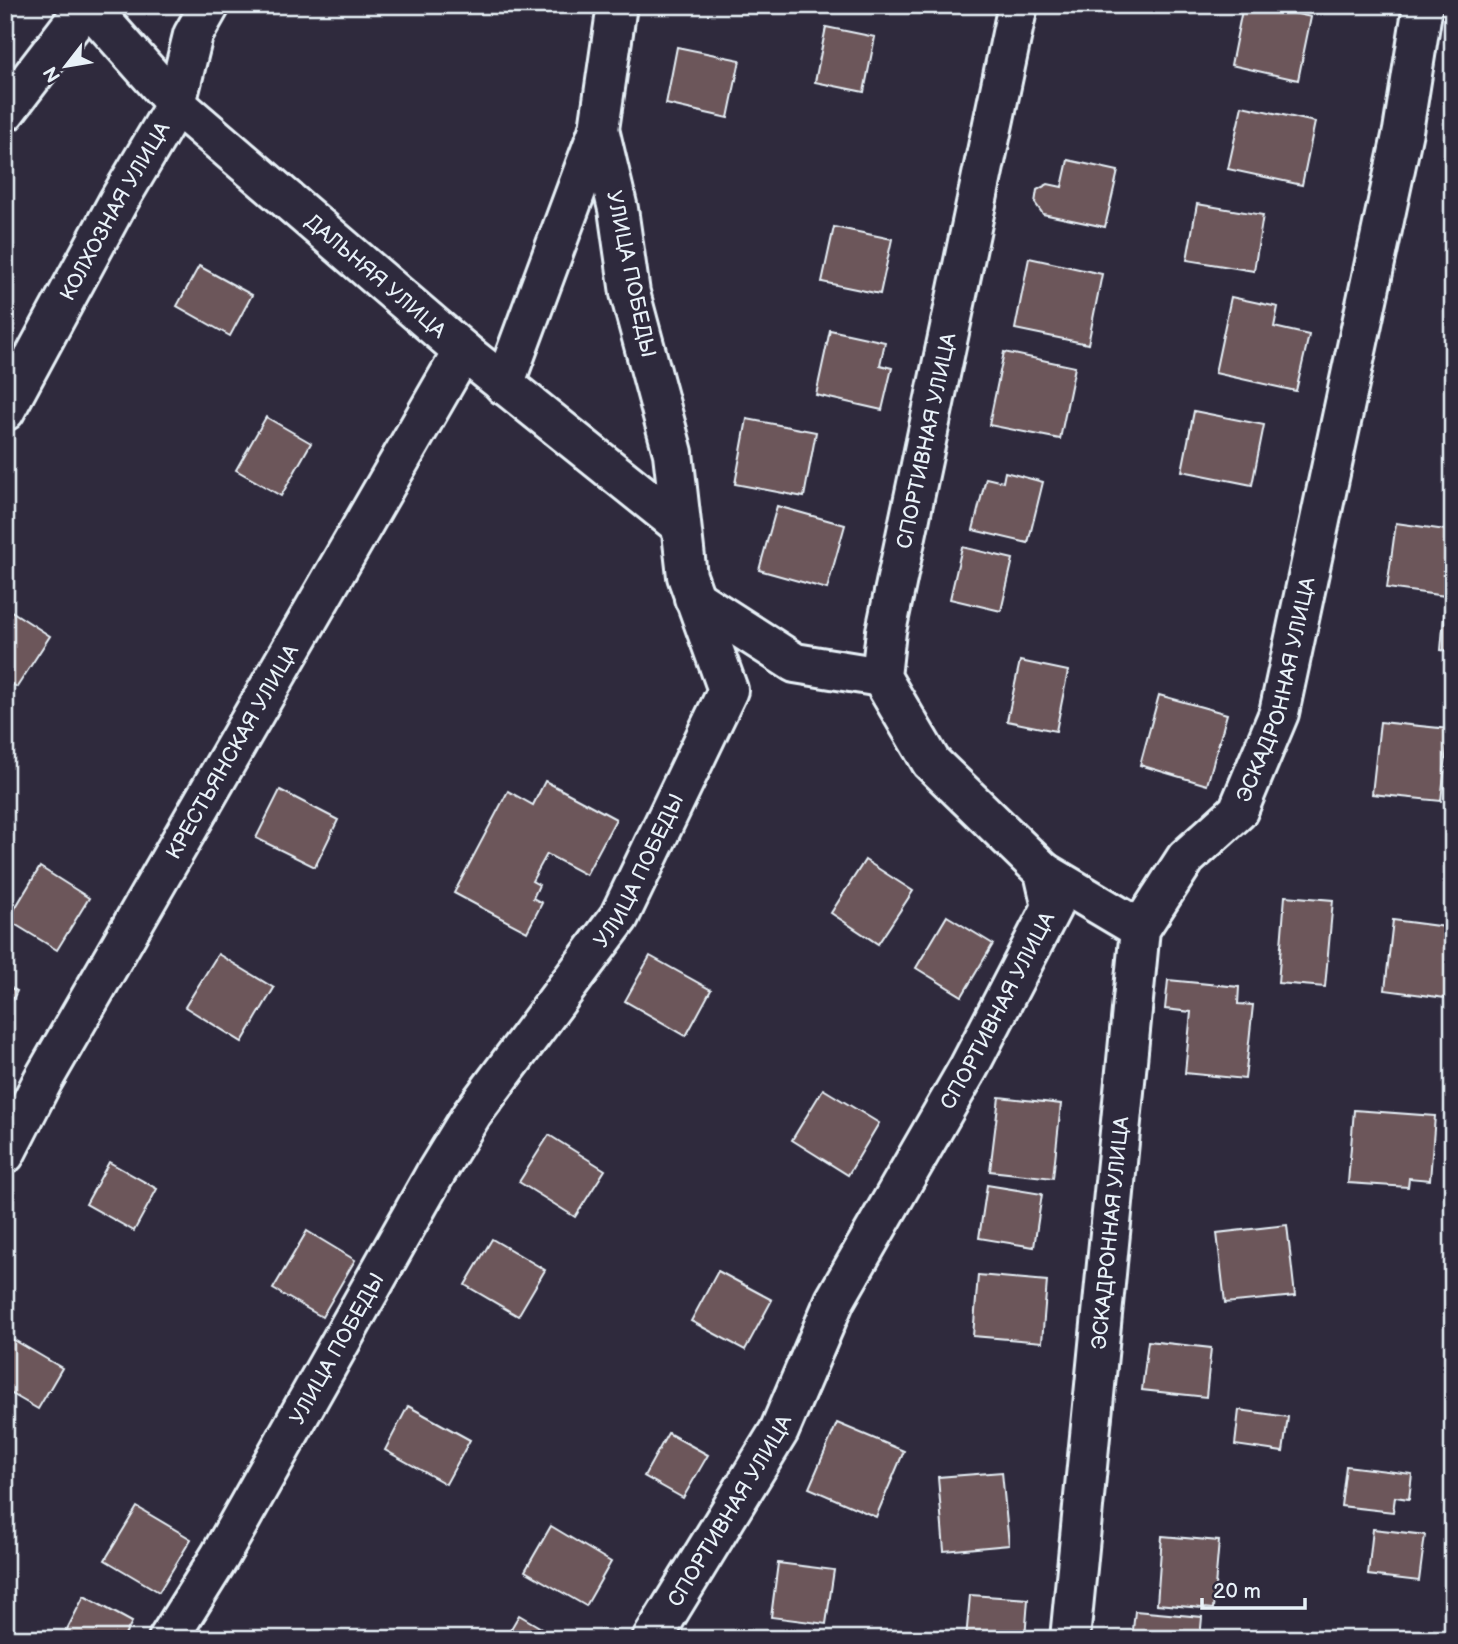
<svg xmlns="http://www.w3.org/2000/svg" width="1458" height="1644" viewBox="0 0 1458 1644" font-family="'Balsamiq Sans',sans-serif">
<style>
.building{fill:#6c565a;stroke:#e8f1f8;stroke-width:2}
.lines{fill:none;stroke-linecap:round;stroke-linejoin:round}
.street-casing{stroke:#e8f1f8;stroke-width:44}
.street{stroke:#2f2a3d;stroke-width:38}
.labels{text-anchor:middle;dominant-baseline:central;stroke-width:6;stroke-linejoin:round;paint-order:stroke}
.street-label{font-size:21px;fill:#e8f1f8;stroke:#2f2a3d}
</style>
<rect width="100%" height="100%" fill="#2f2a3d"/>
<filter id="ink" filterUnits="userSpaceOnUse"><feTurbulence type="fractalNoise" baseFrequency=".0143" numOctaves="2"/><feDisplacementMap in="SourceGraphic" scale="14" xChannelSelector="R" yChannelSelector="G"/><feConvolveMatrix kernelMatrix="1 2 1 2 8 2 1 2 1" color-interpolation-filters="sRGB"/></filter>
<g filter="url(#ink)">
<g class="building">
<polygon points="1243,5 1258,5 1311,17 1298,80 1231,65"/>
<polygon points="826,27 875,37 864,92 815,82"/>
<polygon points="677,47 740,60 728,118 666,104"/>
<polygon points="1242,106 1315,122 1302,185 1228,169"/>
<polygon points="1068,160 1118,171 1105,227 1043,214 1035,203 1037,190 1048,184 1062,187"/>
<polygon points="1197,204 1263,215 1254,271 1187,260"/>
<polygon points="834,227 892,239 880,294 822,282"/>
<polygon points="1029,258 1102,274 1088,344 1015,329"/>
<polygon points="199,266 252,295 230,336 177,306"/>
<polygon points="1231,297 1278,307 1274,327 1309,335 1296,391 1215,373"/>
<polygon points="830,330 885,342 880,365 892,368 882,410 816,395"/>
<polygon points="1004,352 1075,367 1060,439 989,425"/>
<polygon points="1194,411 1264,425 1252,485 1182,471"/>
<polygon points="266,417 311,443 281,496 236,470"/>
<polygon points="747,419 816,432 804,497 735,484"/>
<polygon points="1453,466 1453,498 1450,497"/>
<polygon points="1005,472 1043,482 1028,543 973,530 986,478 1003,482"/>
<polygon points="777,506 845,525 827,589 759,570"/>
<polygon points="1396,523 1453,531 1453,597 1387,588"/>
<polygon points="962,547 1013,559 1001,611 950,599"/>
<polygon points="1445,605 1453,606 1453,651 1441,650"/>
<polygon points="5,607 50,636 17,687 5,680"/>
<polygon points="1020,661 1068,671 1056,731 1007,721"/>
<polygon points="1159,695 1227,714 1207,785 1140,765"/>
<polygon points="1380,722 1449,729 1441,801 1372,794"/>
<polygon points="545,781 616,819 586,875 547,854 532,881 539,885 533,898 542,903 527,932 454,893 508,791 533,805"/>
<polygon points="280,790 338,820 315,867 256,838"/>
<polygon points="865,860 913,891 878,944 831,913"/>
<polygon points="40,867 89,898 57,950 8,920"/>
<polygon points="1285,896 1333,900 1325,987 1278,983"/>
<polygon points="947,916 993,944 962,996 916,968"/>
<polygon points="1393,920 1453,928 1453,999 1385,990"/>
<polygon points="218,954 274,988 242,1042 185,1007"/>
<polygon points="650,956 711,990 686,1036 625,1001"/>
<polygon points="1168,980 1239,987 1238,1004 1253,1005 1245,1079 1185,1073 1191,1012 1165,1009"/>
<polygon points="5,985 17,991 5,1015"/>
<polygon points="823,1089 879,1123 848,1175 792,1140"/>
<polygon points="999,1097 1061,1104 1053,1178 990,1171"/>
<polygon points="1354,1110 1435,1116 1430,1180 1409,1178 1408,1187 1348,1183"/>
<polygon points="549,1135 605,1170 575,1217 519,1182"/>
<polygon points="109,1162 157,1189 134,1231 86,1204"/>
<polygon points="987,1185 1042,1194 1034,1247 979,1238"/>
<polygon points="1287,1225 1295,1296 1225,1303 1217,1233"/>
<polygon points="307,1231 355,1260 322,1317 273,1289"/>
<polygon points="492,1239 545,1270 518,1316 465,1285"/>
<polygon points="718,1271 772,1300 745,1350 691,1321"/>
<polygon points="978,1275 1047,1281 1042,1342 973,1336"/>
<polygon points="9,1337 62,1368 38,1409 5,1390 5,1344"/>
<polygon points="1148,1341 1211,1348 1206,1397 1142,1390"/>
<polygon points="408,1406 470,1440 446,1484 385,1450"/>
<polygon points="1239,1410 1288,1417 1283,1452 1235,1445"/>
<polygon points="837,1423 904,1451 876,1517 809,1488"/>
<polygon points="668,1433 708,1455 683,1498 644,1476"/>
<polygon points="1346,1466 1412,1474 1409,1499 1395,1497 1393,1512 1341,1506"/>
<polygon points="1002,1472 1009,1545 944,1551 938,1477"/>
<polygon points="137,1507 191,1539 159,1592 105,1560"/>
<polygon points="551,1526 611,1562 586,1606 525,1571"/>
<polygon points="1373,1529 1425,1535 1419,1581 1368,1575"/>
<polygon points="1162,1536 1219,1541 1213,1609 1157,1604"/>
<polygon points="778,1563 834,1570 826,1624 771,1617"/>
<polygon points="970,1595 1028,1599 1025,1639 966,1639"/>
<polygon points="84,1596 132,1622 123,1639 62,1639"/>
<polygon points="1135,1611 1202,1617 1200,1639 1132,1639"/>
<polygon points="519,1615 560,1639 505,1639"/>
</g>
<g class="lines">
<defs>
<g id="street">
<path id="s1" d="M 88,5 L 176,104 L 463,351 L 681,526"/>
<polyline points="5,112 87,5"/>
<polyline points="504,385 599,129"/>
<path id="s2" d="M 5,411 L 118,202 L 176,104 L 193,35 L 210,5"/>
<polyline points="694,598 795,663 881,677"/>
<polyline points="1044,872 1140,929"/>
<path id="s3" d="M 5,1154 L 43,1080 L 463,351"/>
<path id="s4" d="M 168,1639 L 220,1556 L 434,1176 L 472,1114 L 619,917 L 728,690 L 687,576 L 673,453 L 630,293 L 618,209 L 599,129 L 617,5"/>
<path id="s5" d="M 652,1639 L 779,1431 L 835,1300 L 969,1067 L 1052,907 L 1044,872 L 931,762 L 881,677 L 886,631 L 1018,5"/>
<path id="s6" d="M 1070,1639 L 1140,929 L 1186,858 L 1238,811 L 1279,713 L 1403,131 L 1423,5"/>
</g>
</defs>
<use href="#street" class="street-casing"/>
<use href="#street" class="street"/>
</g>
</g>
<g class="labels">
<g class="street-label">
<text stroke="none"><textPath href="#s2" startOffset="228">КОЛХОЗНАЯ УЛИЦА</textPath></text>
<text transform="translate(631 274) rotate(78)">УЛИЦА ПОБЕДЫ</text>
<text stroke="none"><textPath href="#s1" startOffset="396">ДАЛЬНЯЯ УЛИЦА</textPath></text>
<text stroke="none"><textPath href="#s5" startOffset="1368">СПОРТИВНАЯ УЛИЦА</textPath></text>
<text stroke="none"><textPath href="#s6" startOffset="996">ЭСКАДРОННАЯ УЛИЦА</textPath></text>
<text stroke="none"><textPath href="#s3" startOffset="462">КРЕСТЬЯНСКАЯ УЛИЦА</textPath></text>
<text stroke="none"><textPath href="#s4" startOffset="903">УЛИЦА ПОБЕДЫ</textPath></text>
<text stroke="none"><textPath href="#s5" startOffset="718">СПОРТИВНАЯ УЛИЦА</textPath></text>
<text stroke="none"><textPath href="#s6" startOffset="408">ЭСКАДРОННАЯ УЛИЦА</textPath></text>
<text stroke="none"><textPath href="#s4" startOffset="336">УЛИЦА ПОБЕДЫ</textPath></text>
<text stroke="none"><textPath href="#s5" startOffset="150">СПОРТИВНАЯ УЛИЦА</textPath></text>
</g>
</g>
<rect width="1458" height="1644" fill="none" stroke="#2f2a3d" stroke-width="28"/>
<rect x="14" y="14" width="1430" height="1616" fill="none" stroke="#e8f1f8" stroke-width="2.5" filter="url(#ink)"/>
<g transform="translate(66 66) rotate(239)" stroke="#2f2a3d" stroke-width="5" paint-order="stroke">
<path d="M0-5L12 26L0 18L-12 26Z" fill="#e8f1f8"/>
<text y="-10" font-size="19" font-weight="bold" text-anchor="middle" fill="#e8f1f8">N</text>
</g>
<path d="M1202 1598v10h103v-10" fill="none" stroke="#e8f1f8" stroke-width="3.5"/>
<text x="1213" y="1598" font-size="21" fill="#e8f1f8" stroke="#2f2a3d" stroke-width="5" paint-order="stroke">20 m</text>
</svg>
